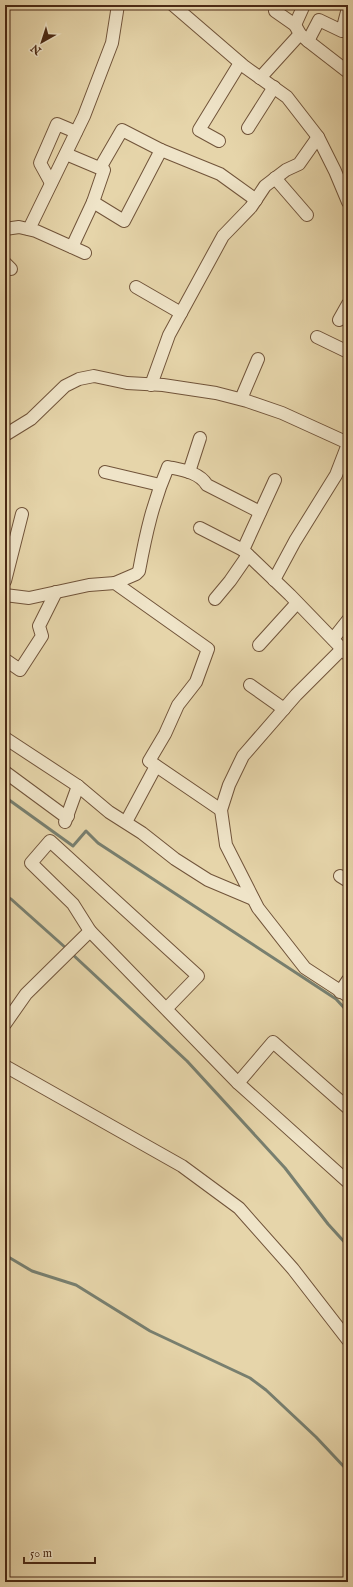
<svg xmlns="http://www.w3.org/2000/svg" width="353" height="1587" viewBox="0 0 353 1587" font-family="'IM FELL English',serif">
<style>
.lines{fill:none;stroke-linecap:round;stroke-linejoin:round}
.stream{stroke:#787f6f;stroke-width:3}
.minor-casing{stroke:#71543a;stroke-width:14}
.minor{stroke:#efe4c8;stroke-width:12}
</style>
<rect width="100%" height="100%" fill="#e6d5aa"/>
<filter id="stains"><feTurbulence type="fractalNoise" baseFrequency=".005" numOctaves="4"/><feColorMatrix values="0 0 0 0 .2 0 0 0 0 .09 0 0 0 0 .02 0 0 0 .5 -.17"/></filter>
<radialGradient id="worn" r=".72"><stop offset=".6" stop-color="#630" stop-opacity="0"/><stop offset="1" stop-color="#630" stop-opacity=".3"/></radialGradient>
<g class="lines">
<g class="stream">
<polyline points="5,797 73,846 86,831 98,843 336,999 348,1012"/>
<polyline points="5,825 7,827 5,831"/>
<polyline points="5,896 11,899 67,949"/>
<polyline points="71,953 187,1061 285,1168 328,1224 348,1246"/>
<polyline points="5,1255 32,1271 76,1285 150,1331 250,1378 266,1390 316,1437 348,1471"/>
</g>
<defs>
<g id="minor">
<polyline points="173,5 245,67 287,97 318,137 335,171 348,202"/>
<polyline points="275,11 295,25 300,34 308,41 348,72"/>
<polyline points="295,25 304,5"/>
<polyline points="308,41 319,20 342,31 348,8"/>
<polyline points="260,78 300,34"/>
<polyline points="248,128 274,87"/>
<polyline points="219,141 199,130 240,63"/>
<polyline points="66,154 104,170 93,202 72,247"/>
<polyline points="100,168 122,130 161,150 220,174 256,200"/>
<polyline points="275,178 307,215"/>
<polyline points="51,183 40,163 57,124 76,132"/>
<polyline points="93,202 124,221 161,150"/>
<polyline points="5,229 19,227 36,231 85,253"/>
<polyline points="29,229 84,116 112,43 118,5"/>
<polyline points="5,263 11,269"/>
<polyline points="136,287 181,313"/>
<polyline points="339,320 348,304"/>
<polyline points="317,337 348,352"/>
<polyline points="151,385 169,335 223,236 251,207 265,186 286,170 299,164 318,137"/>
<polyline points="241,399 258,359"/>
<polyline points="5,435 31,419 65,386 79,379 94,376 127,383 163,385 216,393 247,401 282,413 348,443"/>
<polyline points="105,472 160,485"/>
<polyline points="189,472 200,438"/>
<polyline points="275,480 243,550 290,595 348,655"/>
<polyline points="200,528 243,550"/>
<polyline points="274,580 295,541 336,475 348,444"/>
<polyline points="5,581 22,514"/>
<path d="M 115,583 L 136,574 L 139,571 C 146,533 153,502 168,467 C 182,470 199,472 207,485 L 260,512"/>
<polyline points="5,595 29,598 89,585 115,583 208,649 196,682 178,705 165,734 149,761 221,810"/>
<polyline points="215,599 230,581 248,555"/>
<polyline points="333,639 348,620"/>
<polyline points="259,645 297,603"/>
<polyline points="342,649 296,695 243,756 229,785 221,810 226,845 258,908 305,968 348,996"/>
<polyline points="5,664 7,661 20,670 42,636 39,626 56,592"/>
<polyline points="250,685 284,709"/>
<polyline points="5,738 78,786 109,812 142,833 175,859 208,880 253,899"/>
<polyline points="5,772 62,814 68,816"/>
<polyline points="65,822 78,786"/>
<polyline points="126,822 156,766"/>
<polyline points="340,876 348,881"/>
<polyline points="340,992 348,980"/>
<polyline points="166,1009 198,976 50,841 31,863 73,904 90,931 238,1083 348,1182"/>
<polyline points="5,1024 26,994 90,931"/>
<polyline points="5,1066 182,1166 239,1208 293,1269 348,1340"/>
<polyline points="238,1083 273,1042 348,1108"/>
</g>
</defs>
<use href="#minor" class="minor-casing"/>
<use href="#minor" class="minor"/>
</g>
<rect width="353" height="1587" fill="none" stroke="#e6d5aa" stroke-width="20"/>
<rect x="6" y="6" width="341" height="1575" fill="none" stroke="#4a2914" stroke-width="2"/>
<rect x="10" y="10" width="333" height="1567" fill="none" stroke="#4a2914"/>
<g transform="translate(42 42) rotate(219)" stroke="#efe4c8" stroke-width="3" paint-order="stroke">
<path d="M0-3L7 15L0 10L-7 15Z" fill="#4a2914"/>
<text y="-6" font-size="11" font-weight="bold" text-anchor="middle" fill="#4a2914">N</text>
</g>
<path d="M24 1557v6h71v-6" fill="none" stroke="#4a2914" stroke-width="2"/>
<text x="30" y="1557" font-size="12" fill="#4a2914" stroke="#efe4c8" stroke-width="3" paint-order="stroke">50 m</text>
<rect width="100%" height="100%" filter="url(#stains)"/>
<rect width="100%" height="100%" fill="url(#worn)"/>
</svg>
